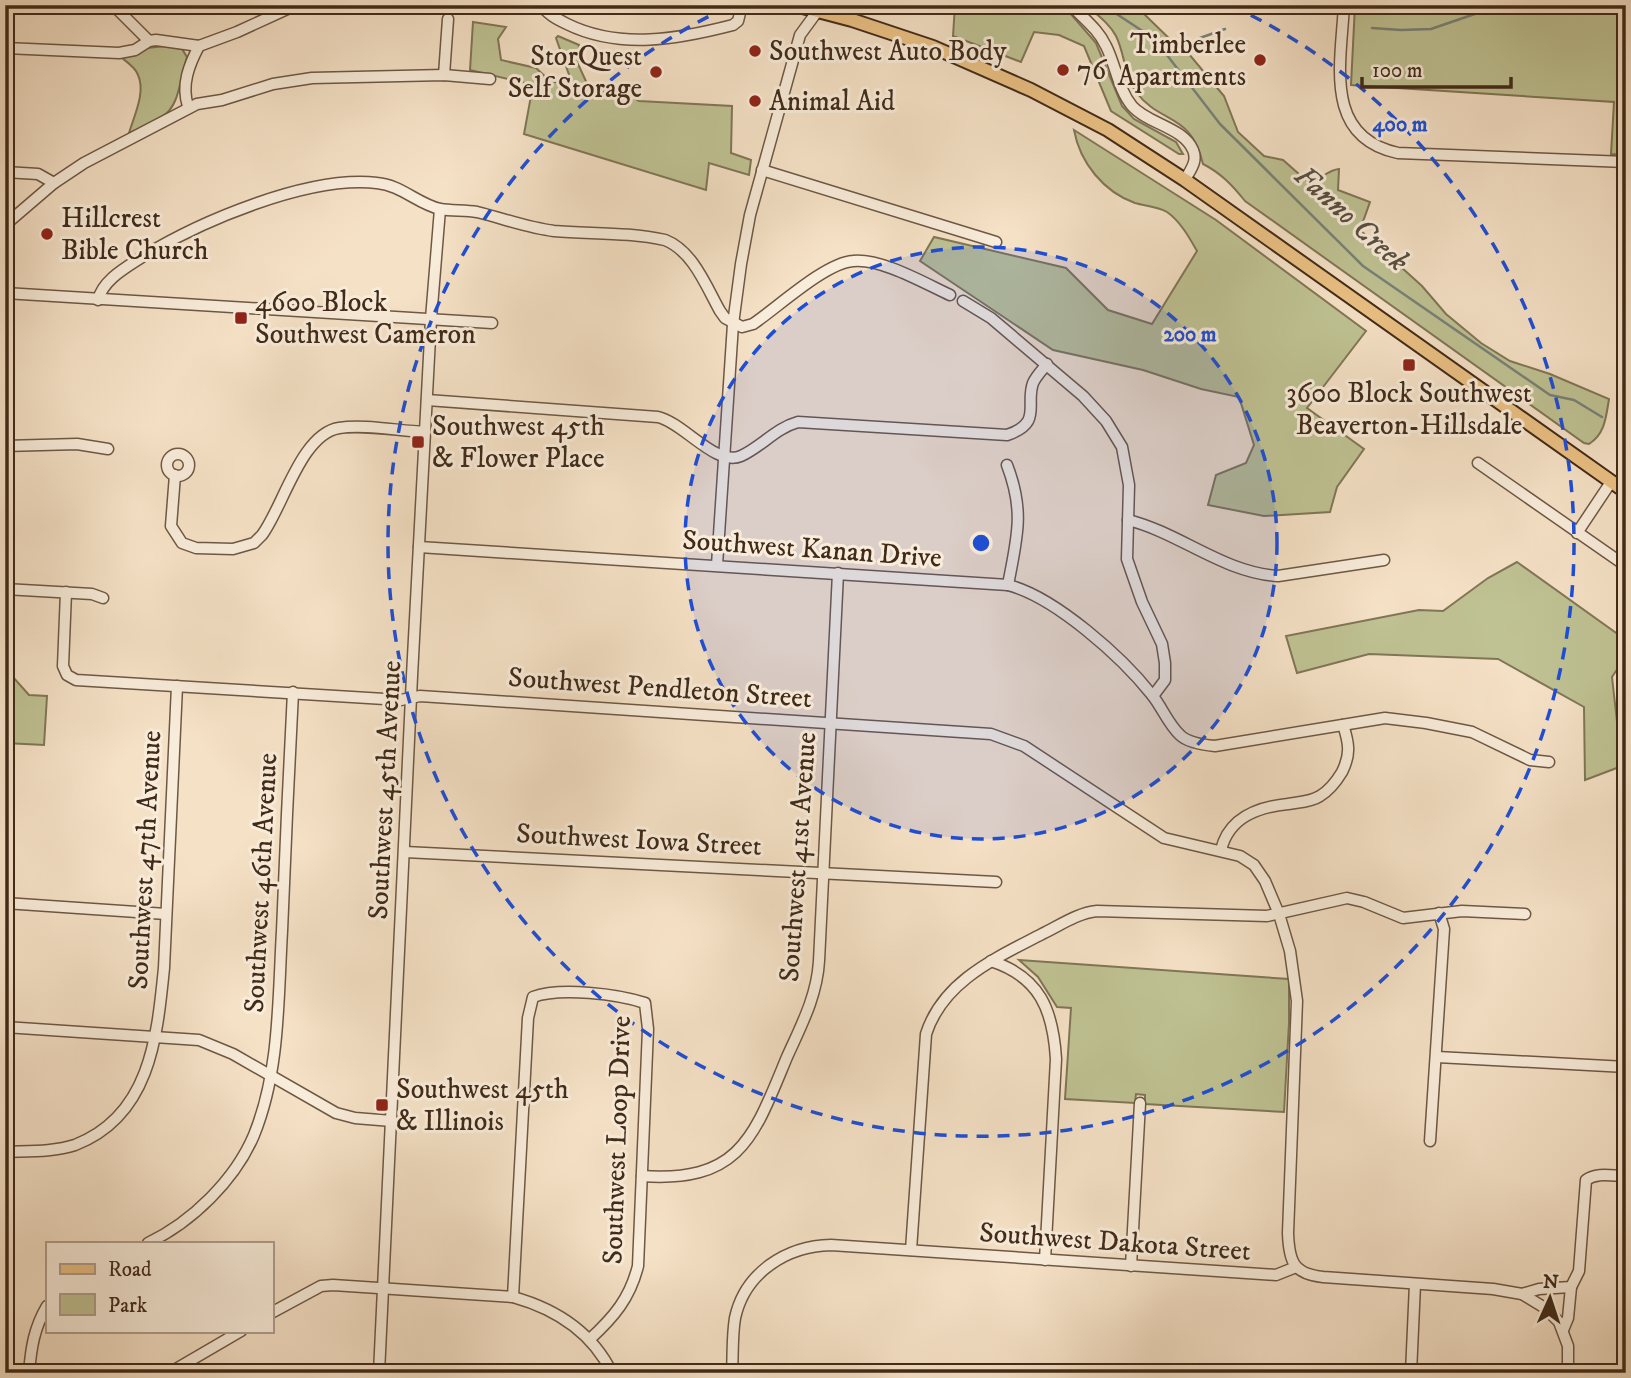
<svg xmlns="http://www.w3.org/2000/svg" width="1631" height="1378" viewBox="0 0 1631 1378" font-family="'IM FELL DW Pica',serif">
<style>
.green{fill:#bfc293;stroke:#807656;stroke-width:2}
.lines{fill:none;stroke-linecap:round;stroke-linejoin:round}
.stream{stroke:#788278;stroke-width:2.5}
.minor-casing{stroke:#6e5844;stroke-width:13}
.major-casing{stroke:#412a19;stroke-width:16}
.minor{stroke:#f8ecda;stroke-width:10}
.major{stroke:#eac083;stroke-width:12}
.ring{fill:none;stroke:#1d4ed8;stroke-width:3.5;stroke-dasharray:12 9}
.poi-dot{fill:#8f2418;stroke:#f8ecda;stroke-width:2.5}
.labels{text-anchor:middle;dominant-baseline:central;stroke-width:6;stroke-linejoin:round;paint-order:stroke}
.poi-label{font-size:28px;fill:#412a19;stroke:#f8ecda;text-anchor:start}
.street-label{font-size:28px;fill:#412a19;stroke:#f8ecda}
.water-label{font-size:30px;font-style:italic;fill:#584f40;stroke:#f8ecda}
.centre{fill:#1d4ed8;stroke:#f8ecda;stroke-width:3.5}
.ring-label{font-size:21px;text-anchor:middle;font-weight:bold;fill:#1d4ed8;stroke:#f8ecda;stroke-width:6;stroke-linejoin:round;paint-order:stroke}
</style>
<rect width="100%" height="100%" fill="#f5e1c6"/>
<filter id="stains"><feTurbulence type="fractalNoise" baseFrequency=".00286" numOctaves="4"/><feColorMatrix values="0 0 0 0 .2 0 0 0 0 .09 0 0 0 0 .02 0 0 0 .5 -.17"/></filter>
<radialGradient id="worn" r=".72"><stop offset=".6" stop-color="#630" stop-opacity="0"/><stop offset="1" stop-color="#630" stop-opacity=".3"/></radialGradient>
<g class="green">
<polygon points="955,5 1063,5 1096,43 1122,106 1134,119 1176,142 1183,154 1179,154 1111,111 1084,46 1059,35 1034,32 1021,62 953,36"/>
<path d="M 1086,5 L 1133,5 L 1142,12 L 1180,49 L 1189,54 L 1224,96 L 1238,132 L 1264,156 L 1283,160 L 1308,182 C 1320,182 1326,170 1339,169 L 1338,190 L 1370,202 L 1360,230 L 1422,286 L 1446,314 L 1481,343 L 1510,361 L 1550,374 L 1609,399 C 1606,417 1605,434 1589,444 L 1584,443 L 1245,201 C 1233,186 1221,173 1203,164 C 1191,112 1161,125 1136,92 C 1124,75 1125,54 1116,36 C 1109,23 1097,15 1086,5 Z"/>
<polygon points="1355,5 1626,5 1626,155 1611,154 1614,102 1351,85"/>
<polygon points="473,22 506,27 498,39 501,60 536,68 550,81 573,86 556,38 558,36 579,45 578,64 590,90 625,93 639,101 732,106 731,153 751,160 749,175 709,163 706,190 524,134 533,85 470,70"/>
<path d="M 165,46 L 182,49 L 187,57 C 173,108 181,112 129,133 C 134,116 146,92 138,75 C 136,68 127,62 122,58 L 147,48 Z"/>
<path d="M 1074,130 L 1216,220 L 1366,331 L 1307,408 L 1364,449 L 1337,487 L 1330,512 L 1264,516 L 1208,505 L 1216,475 L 1246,463 L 1254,445 L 1239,397 L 1201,389 L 1143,370 L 1053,350 L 920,261 L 934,237 L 1066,268 L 1108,310 L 1152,324 L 1197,251 C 1189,237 1180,221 1167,212 C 1157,206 1145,206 1135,203 C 1104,192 1080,163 1074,130 Z"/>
<polygon points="1517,562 1626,640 1626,656 1612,677 1622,766 1585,780 1584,707 1498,659 1369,654 1297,673 1286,636 1419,610 1443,611 1488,578"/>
<polygon points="5,645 14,646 12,676 29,695 47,696 44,745 5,743"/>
<polygon points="1019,960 1289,979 1289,1023 1284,1112 1145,1104 1145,1095 1136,1094 1135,1103 1065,1099 1071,1008 1057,1007 1038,977"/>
</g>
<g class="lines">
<g class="stream">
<polyline points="1106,7 1144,32 1160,46 1220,124 1363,266 1550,395 1574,400 1602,417"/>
<polyline points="1372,28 1401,30 1431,29 1501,5"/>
<polyline points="1200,38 1225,29"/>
<polyline points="1161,46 1185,44"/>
</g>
<defs>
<g id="minor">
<polyline points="113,5 149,41"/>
<path d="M 541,5 C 547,14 557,19 567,24 C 620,50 679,39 733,25 L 738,21 L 742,5"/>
<path d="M 1071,5 C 1084,19 1098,29 1106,46 C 1116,66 1118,89 1132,106 C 1148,124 1183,127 1193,150 C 1198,162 1190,170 1185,180"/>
<path d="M 1344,5 C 1341,63 1323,137 1398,153 L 1626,162"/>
<polyline points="5,48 119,53 135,50 149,41 156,40 199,46 237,32 296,5"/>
<polyline points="444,75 448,19"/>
<path d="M 188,106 C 181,85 189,65 199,46"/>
<polyline points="762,170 996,242"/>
<polyline points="5,172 38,174 54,183"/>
<polyline points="5,225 54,183 84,163 197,104 222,100 273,84 312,78 444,75 490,79"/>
<polyline points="5,293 492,323"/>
<path d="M 98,300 C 103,280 125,268 142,257 C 199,222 308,175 377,183 C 401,185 418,204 440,209 C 452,211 465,210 477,212 C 502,218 528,228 554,231 C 591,234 629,232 665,240 C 693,251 706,286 720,311 L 725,318 L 742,327 L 753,324 C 777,308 825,263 853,261 C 881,258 924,283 950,295"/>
<polyline points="963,301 991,318 1083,396 1106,421 1122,447 1129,485 1127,559 1142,602 1162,644 1165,663 1165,680 1153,696"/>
<path d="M 427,400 L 658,417 C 684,423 716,467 741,456 C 761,447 776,428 798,422 L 1007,435 C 1043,423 1025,405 1033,383 C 1036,376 1043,369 1047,364"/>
<polyline points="5,446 77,444 108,449"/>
<circle cx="178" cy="465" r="11"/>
<polyline points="1478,463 1626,566"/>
<path d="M 1007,465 C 1025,512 1017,537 1008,585"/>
<path d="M 175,475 L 171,526 L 182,543 L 196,548 L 233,549 L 254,543 L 262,535 C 283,507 301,434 339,428 C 364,424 399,431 425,432"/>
<path d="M 1128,520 C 1180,533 1224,573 1278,576 L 1384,560"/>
<polyline points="1577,533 1611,482"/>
<path d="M 419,547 L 1008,585 C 1055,597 1122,657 1152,695 C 1162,707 1168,724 1180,735 C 1188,743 1204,745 1215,746 L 1385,718 L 1426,723 L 1472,732 L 1530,760 L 1549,762"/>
<polyline points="717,565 733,324 741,264 750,215 800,35 822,5"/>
<polyline points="5,589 92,594 103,598"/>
<path d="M 66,592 L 63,666 L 67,675 L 76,680 L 401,700 L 420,696 L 991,734 L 1024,746 L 1164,838 L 1240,856 L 1254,865 L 1265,881 L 1279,914 L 1290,951 L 1297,1001 L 1288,1233 C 1289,1261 1293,1274 1323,1277 L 1493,1289 L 1522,1294 L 1545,1308 L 1559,1322 L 1568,1346 L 1568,1373"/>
<path d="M 1221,850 C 1229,817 1258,807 1288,804 C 1299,802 1311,802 1320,796 C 1330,790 1336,782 1342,772 C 1351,754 1349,743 1343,725"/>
<polyline points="405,852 996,882"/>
<polyline points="5,903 166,914"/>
<path d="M 991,961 C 1040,977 1053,1010 1056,1059 L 1045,1260"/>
<polyline points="5,1027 199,1040 233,1054 336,1113 355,1118 392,1121"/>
<polyline points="1437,1057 1626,1067"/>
<polyline points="1430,1141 1444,929 1439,913"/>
<path d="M 5,1152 C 27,1151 54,1152 75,1145 C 150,1116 157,1038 164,968 L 177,686"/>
<path d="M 642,1176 C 741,1183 754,1136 787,1057 C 801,1026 817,996 819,961 L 838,573"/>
<path d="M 148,1243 C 192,1222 235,1180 254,1135 C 280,1071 278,999 282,931 C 285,851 289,772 293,692"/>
<path d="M 911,1250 L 926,1034 C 943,981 996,958 1042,934 C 1059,926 1077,913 1097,911 L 1267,916 L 1347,898 L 1364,902 L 1403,918 L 1462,911 L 1525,914"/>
<polyline points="1131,1266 1140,1103"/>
<path d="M 1522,1294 L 1539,1289 L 1571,1287 L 1579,1271 L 1586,1180 C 1597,1172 1612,1176 1626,1176"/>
<path d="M 513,1297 L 528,1018 L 533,997 C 560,987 618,994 645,1003 L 648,1029 L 638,1266 C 630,1298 614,1317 590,1339"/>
<path d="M 271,1313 L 321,1286 L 333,1285 L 513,1297 C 556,1309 592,1332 612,1373"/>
<polyline points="1563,1330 1568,1318 1571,1287"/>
<path d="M 29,1373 C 31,1348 34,1328 47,1306"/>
<polyline points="169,1373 241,1331"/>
<polyline points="379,1373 412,676 431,319 440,209"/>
<path d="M 732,1373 C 733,1355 732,1336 735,1318 C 745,1272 787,1246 831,1245 L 1276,1275 L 1296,1267"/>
<polyline points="1411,1373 1415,1284"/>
</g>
<polyline id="major" points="795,5 852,20 933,47 1031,90 1108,130 1185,180 1626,492"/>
</defs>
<use href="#minor" class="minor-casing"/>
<use href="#major" class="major-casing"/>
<use href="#minor" class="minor"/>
<use href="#major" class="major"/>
</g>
<circle cx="981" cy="543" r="296" fill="#1d4ed8" fill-opacity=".12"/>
<g class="ring">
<circle cx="981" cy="543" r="296"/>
<path d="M1232 6A593 593 0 1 1 730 6"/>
</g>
<g class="poi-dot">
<circle cx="755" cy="51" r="7"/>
<circle cx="1260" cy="60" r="7"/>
<circle cx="1063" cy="70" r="7"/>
<circle cx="656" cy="72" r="7"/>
<circle cx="755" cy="101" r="7"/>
<circle cx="47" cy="234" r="7"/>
<rect x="234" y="311" width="14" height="14" rx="3.5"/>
<rect x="1402" y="358" width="14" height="14" rx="3.5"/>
<rect x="411" y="435" width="14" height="14" rx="3.5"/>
<rect x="375" y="1098" width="14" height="14" rx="3.5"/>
</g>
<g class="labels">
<g class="poi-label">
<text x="1246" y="44" text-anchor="end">Timberlee<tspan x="1246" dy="32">Apartments</tspan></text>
<text x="769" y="51">Southwest Auto Body</text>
<text x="642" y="56" text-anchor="end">StorQuest<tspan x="642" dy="32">Self Storage</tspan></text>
<text x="1077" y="70">76</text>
<text x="769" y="101">Animal Aid</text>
<text x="61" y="218">Hillcrest<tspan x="61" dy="32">Bible Church</tspan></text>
<text x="255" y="302">4600 Block<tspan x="255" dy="32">Southwest Cameron</tspan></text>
<text x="1409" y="393" text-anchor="middle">3600 Block Southwest<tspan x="1409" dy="32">Beaverton-Hillsdale</tspan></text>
<text x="432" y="426">Southwest 45th<tspan x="432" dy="32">&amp; Flower Place</tspan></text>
<text x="396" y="1089">Southwest 45th<tspan x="396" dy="32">&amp; Illinois</tspan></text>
</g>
<g class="street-label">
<text transform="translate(812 549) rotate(4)">Southwest Kanan Drive</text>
<text transform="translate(660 688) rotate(4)">Southwest Pendleton Street</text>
<text transform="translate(385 790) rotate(-87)">Southwest 45th Avenue</text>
<text transform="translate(639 840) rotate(3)">Southwest Iowa Street</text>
<text transform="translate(798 857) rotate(-86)">Southwest 41st Avenue</text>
<text transform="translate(145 860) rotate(-87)">Southwest 47th Avenue</text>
<text transform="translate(261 883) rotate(-87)">Southwest 46th Avenue</text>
<text transform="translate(617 1140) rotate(-88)">Southwest Loop Drive</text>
<text transform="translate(1115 1242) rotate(4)">Southwest Dakota Street</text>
</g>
<g class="water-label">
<text transform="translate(1351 219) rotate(42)">Fanno Creek</text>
</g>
</g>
<circle cx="981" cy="543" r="10" class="centre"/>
<g class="ring-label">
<text x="1400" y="131">400 m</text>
<text x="1190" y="341">200 m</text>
</g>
<rect width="1631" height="1378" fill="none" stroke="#f5e1c6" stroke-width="28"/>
<rect x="7" y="7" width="1617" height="1364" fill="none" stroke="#412a19" stroke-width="3.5"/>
<rect x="14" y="14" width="1603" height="1350" fill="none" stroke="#412a19" stroke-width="2"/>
<rect x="46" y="1242" width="228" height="91" fill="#f8ecda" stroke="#af9e8d" stroke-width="2"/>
<rect x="60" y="1264" width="35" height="10" fill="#eac083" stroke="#af9e8d" stroke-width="2"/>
<text x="108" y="1276" font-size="21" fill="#412a19">Road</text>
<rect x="60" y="1294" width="35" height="21" fill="#bfc293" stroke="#af9e8d" stroke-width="2"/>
<text x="108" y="1312" font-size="21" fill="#412a19">Park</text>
<g transform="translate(1550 1298) rotate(3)" stroke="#f8ecda" stroke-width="5" paint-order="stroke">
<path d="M0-5L12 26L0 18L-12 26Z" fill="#412a19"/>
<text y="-10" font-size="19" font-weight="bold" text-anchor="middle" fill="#412a19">N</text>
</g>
<path d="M1362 77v10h149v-10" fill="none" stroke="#412a19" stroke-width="3.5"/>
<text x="1372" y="77" font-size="21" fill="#412a19" stroke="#f8ecda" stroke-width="5" paint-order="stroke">100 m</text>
<rect width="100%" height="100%" filter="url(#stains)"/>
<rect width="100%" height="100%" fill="url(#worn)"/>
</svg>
